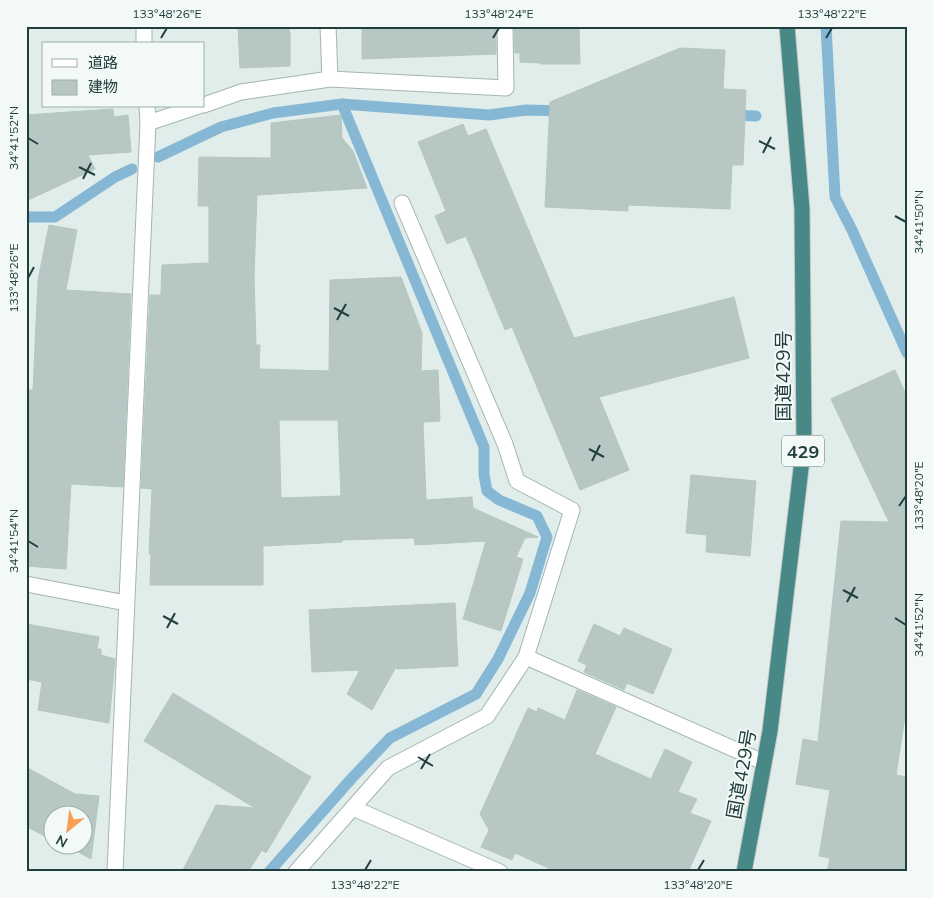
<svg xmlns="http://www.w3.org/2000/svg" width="933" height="898" viewBox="0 0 933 898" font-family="Mulish,'Noto Sans JP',sans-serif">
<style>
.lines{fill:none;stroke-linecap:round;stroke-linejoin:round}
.stream{stroke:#86b8d5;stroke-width:11}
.building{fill:#b7c8c4;stroke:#b3c7c3;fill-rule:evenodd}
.minor-casing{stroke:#a4b5b3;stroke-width:17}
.trunk-casing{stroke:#c1c9c9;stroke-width:17}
.minor{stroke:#fff;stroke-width:15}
.trunk{stroke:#488886;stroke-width:15}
.ticks{fill:none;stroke:#213f3d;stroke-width:2}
.labels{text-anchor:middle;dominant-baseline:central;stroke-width:4;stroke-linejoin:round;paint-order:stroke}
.shield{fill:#f2f9f7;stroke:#607775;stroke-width:1}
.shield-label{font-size:18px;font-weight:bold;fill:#213f3d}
.street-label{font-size:19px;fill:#213f3d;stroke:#f2f9f7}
.neatline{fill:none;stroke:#213f3d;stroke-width:2}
.ticks-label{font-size:12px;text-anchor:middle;fill:#213f3d}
</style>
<rect width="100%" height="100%" fill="#e1edea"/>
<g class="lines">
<g class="stream">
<polyline points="826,26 835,197 852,230 907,353"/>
<polyline points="730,115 756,116"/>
<polyline points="158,157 221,127 273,113 342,104 489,115 526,110 564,111"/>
<polyline points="26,217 55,217 115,177 132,169"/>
<polyline points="269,872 352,778 390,738 476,694 498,659 530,593 547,537 537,516 499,500 487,491 484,475 484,447 342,104"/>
</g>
</g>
<g class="building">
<polygon points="238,26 288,26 290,33 290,66 240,68"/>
<polygon points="362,26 496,26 496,54 362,59"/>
<polygon points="514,26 579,26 580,64 541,64 541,63 520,62 520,53 515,53"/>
<polygon points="680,48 725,50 723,89 746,90 743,165 732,165 730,209 628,205 628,211 545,207 550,102"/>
<polygon points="113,109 114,117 128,115 131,152 88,155 95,169 26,201 26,115"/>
<path d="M 341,115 L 342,138 L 353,151 L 367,188 L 257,195 L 254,276 L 256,345 L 260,345 L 259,369 L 329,371 L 330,280 L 401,277 L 422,333 L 421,371 L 438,370 L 440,421 L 423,422 L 426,500 L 472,497 L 473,508 L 538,537 L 525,538 L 516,557 L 523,559 L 501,631 L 463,619 L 486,541 L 415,545 L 414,538 L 342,540 L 342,542 L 263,546 L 263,585 L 150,585 L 151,554 L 149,554 L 152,489 L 141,488 L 150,295 L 161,295 L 162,265 L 209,263 L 209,206 L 198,206 L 199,157 L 271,158 L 271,123 ZM 279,420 L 338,420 L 341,496 L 281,498 Z"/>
<polygon points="463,124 468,136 486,129 574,338 734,297 749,358 599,397 629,470 580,490 512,327 505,330 466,236 447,244 435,216 446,211 418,142"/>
<polygon points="49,225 77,230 66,290 131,294 123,487 71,484 66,569 26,566 26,440 29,390 33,390 38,280"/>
<polygon points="895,370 907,397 907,704 896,775 907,777 907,872 827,872 830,858 819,856 830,790 796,784 803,739 818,742 841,521 889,522 831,399"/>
<polygon points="691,475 756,481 750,556 706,552 707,535 686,533"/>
<polygon points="455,603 458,666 397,669 396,667 372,710 347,694 360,670 312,672 309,610"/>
<polygon points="26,624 99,637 97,649 101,649 101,655 115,659 109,723 38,710 42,682 26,679"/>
<polygon points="594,624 620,636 624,628 672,649 653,694 627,683 624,690 584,672 587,665 578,661"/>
<polygon points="577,690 616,707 595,754 651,779 665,749 692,762 678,792 697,799 690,813 711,821 688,872 557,872 515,853 512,860 481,847 489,830 480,814 528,708 537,712 538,708 565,720"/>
<polygon points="173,693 311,777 266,853 262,850 248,872 182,872 216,805 255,808 144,741"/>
<polygon points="26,767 75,794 99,796 91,859 71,848 70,850 62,846 82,846 82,816 52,816 52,840 26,826"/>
</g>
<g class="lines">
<defs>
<g id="minor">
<polyline points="144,26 144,44"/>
<polyline points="328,26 330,79"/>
<polyline points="204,105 241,92 330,79 506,88 505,26"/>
<polyline points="148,123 199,106"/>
<polyline points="26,584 126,603"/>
<polyline points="526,657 763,762"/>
<polyline points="353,808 500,872"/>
<polyline points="115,872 148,123 147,106"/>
<polyline points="296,872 388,768 487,716 526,657 572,510 517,481 505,444 402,203"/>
</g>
<polyline id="trunk" points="744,872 770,731 804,443 802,209 787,26"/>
</defs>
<use href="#minor" class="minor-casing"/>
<use href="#trunk" class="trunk-casing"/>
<use href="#minor" class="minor"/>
<use href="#trunk" class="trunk"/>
</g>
<path class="ticks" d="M 161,38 L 167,28M 493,38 L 499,28M 826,38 L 832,28M 28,138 L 38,144M 759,141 L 775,149M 763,153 L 771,137M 79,167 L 95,175M 83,179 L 91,163M 895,216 L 906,222M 28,278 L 34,267M 334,308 L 349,316M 337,320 L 346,304M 589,449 L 604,457M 592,461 L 600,445M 899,506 L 906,496M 28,541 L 38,547M 843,590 L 858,598M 847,602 L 855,587M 163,616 L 178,624M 895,618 L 906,625M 167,628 L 175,613M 418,757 L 433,766M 421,769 L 430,754M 365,870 L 371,860M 698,870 L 704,860"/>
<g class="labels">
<rect class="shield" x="782" y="435.5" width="42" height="31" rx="4"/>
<g class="shield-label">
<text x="803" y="451">429</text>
</g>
<g class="street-label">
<text transform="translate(783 376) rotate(-90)">国道429号</text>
<text transform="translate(741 774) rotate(-80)">国道429号</text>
</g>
</g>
<rect width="933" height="898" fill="none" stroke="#f2f9f7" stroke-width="55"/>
<rect x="42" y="42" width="162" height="65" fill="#f2f9f7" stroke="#9eafad"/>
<rect x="52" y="59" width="25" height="8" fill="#ffffff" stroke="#9eafad"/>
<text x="88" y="68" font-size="15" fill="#213f3d">道路</text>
<rect x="52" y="80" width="25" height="15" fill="#b7c8c4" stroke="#9eafad"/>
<text x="88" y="92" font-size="15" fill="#213f3d">建物</text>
<g transform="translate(68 830) rotate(209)"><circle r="24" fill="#f2f9f7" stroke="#9eafad"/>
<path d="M0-4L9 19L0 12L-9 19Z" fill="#f99f53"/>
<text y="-8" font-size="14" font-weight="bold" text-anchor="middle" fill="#213f3d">N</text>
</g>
<rect x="28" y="28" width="878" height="842" class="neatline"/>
<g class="ticks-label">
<text x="167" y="18">133°48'26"E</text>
<text x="499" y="18">133°48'24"E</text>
<text x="832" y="18">133°48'22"E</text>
<text transform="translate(14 138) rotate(-90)" y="4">34°41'52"N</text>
<text transform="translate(919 222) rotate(-90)" y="4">34°41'50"N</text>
<text transform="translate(14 278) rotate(-90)" y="4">133°48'26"E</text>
<text transform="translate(919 496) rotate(-90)" y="4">133°48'20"E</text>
<text transform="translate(14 541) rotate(-90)" y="4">34°41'54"N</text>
<text transform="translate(919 625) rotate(-90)" y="4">34°41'52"N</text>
<text x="365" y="889">133°48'22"E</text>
<text x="698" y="889">133°48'20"E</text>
</g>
</svg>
